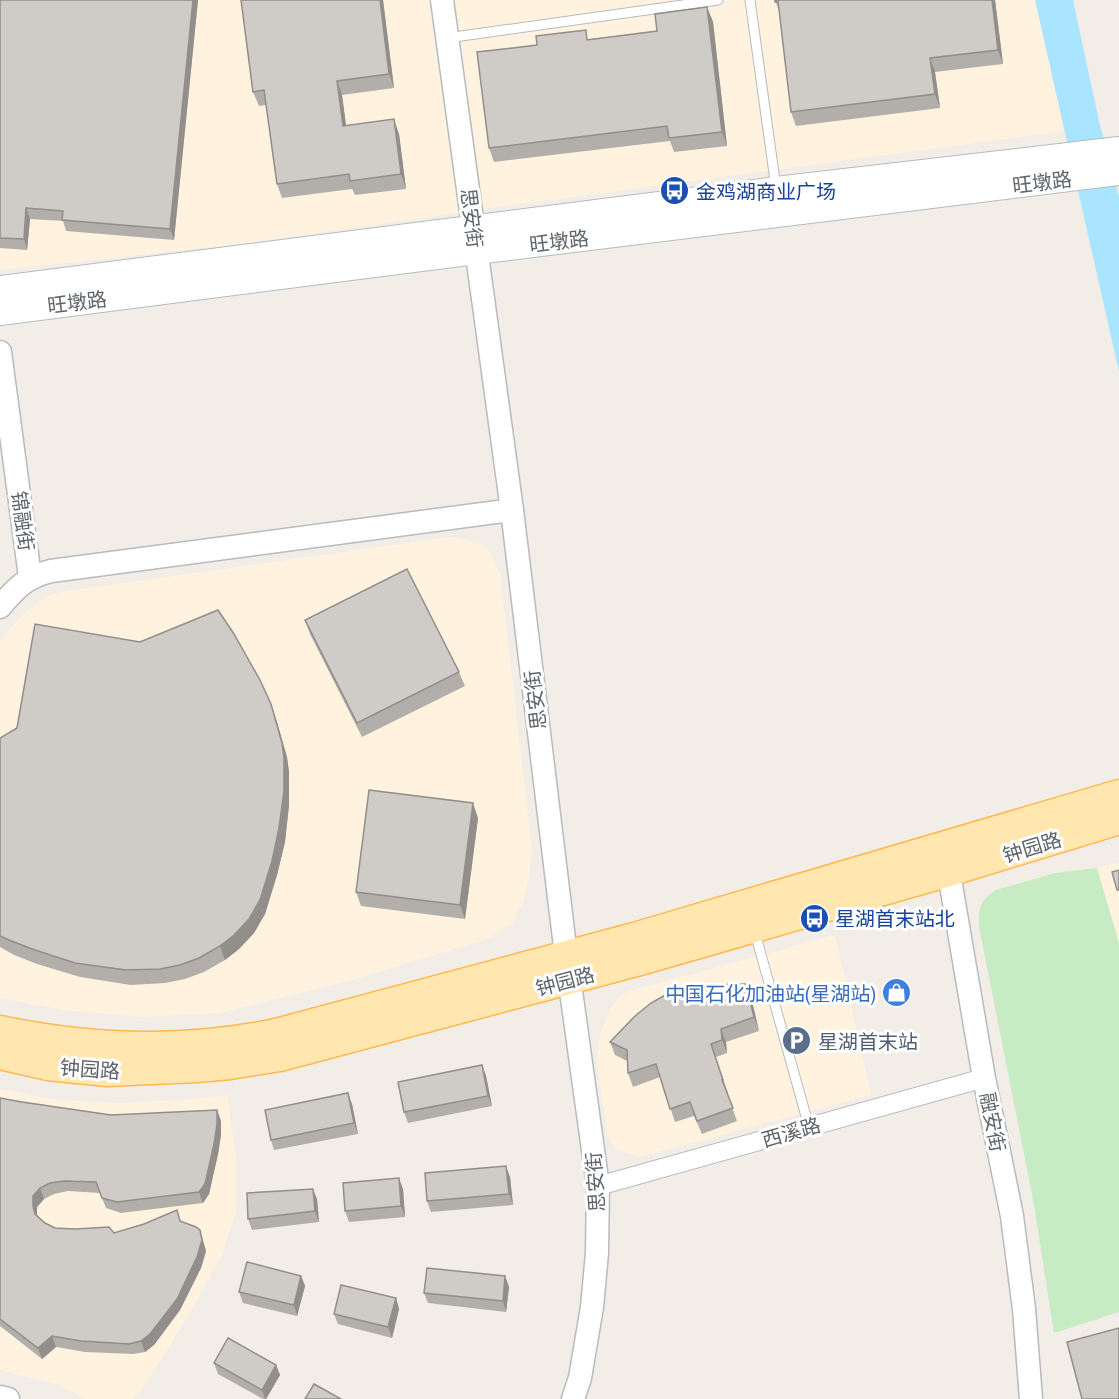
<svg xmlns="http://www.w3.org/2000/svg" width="1119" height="1399" viewBox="0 0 1119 1399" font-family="'Archivo Narrow','Noto Sans SC',sans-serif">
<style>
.commercial{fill:#fff3df}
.green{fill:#c7ebc2}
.water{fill:#aae5ff}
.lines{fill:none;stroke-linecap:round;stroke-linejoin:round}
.service-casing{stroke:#b7babf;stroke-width:11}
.minor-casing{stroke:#b7babf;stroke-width:20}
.tertiary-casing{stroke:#b7babf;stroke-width:25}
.secondary-casing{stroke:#b5bbbf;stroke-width:28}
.primary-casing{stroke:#ffb853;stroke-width:31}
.service{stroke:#fff;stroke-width:9}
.minor{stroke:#fff;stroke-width:18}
.tertiary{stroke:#fff;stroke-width:22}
.secondary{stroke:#fff;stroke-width:26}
.primary{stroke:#ffe7af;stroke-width:28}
.wall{fill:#b2afaa}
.shaded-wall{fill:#918e8b}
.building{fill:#cfcbc6;stroke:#918e8b;stroke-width:1.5}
.labels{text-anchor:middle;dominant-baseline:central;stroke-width:6;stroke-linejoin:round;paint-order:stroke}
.street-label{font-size:20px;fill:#5e6469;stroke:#fff}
.transit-label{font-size:20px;fill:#164399;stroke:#fff;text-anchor:start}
.shop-label{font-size:20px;fill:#366cbe;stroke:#fff;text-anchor:end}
.service-label{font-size:20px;fill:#4e5e75;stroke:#fff;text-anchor:start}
</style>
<rect width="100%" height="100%" fill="#f2eee7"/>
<g class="commercial">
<polygon points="0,0 1036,0 1064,131 490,208 247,243 0,270"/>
<polygon points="451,537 476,542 488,550 500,574 532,852 528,881 523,903 512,923 490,938 348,981 218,1013 141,1017 64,1010 0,998 0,641 21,616 46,597 61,592"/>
<polygon points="1119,863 1119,943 1097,868"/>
<polygon points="835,935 871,1095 638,1157 619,1151 612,1144 608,1136 597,1065 600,1035 610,1010 618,998 627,992"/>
<polygon points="0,1089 51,1099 90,1102 123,1103 181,1100 227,1095 236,1158 236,1212 223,1252 191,1311 143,1388 134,1399 82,1399 75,1393 59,1385 42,1380 10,1373 0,1369"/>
</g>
<path class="green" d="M 1097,868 L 1119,943 L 1119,1312 L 1054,1333 L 1033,1199 L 979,927 C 978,909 980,900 996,890 L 1055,873 Z"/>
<polygon class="water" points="1035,0 1073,0 1099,121 1119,197 1119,372"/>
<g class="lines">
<defs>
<g id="service">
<polyline points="750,0 776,188"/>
<polyline points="447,38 718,0"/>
<polyline points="755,933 809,1127"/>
</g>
<polyline id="minor" points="598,1186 984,1078"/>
<g id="tertiary">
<polyline points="442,0 512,510 566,955 598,1186 597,1253 592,1307 580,1378 573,1399"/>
<polyline points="0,352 30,577"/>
<path d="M 0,607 C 16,588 26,577 51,571 L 512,510"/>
<polyline points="946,856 984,1078 1012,1216 1024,1309 1031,1399"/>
<polyline points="0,1397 8,1399"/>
</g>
<g id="secondary">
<polyline points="0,289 776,190 1119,150"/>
<polyline points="0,312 476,251 1119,172"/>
</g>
<g id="primary">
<path d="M 0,1030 C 91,1049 185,1052 276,1033 L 634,937 L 1119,794"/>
<polyline points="0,1055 48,1066 107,1072 197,1068 230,1065 280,1057 640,961 949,872 1119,820"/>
</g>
</defs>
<use href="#service" class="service-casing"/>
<use href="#minor" class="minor-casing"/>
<use href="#tertiary" class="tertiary-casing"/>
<use href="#secondary" class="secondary-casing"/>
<use href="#primary" class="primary-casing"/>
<use href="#service" class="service"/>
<use href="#minor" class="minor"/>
<use href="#tertiary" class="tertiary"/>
<use href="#secondary" class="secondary"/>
<use href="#primary" class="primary"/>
</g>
<g class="wall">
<polygon points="0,0 198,0 174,240 66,231 63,221 30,219 27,250 0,248"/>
<polygon points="241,0 383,0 394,88 342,95 346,126 399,134 406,189 355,195 352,189 282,198 277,184 266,105 259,106 253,92"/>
<polygon points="775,0 995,0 1003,64 935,72 940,108 796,126 791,112 779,11"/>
<polygon points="707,7 713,22 727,146 674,152 670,141 494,162 489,148 537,45 657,31"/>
<polygon points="305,620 459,672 465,686 362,737 310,634"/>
<polygon points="276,719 287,757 289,772 289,805 285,842 277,875 265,914 254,933 239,949 225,960 204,972 185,979 165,983 131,985 80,977 37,964 14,955 0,947 0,738"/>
<polygon points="478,818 465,919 361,906 356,892"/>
<polygon points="751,997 759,1031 726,1042 727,1053 716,1057 728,1093 727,1093 737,1121 702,1134 694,1116 675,1122 660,1077 633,1087 628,1073 627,1061 615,1055 610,1042"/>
<polygon points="482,1065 486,1076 492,1106 408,1123 404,1112"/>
<polygon points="0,1098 22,1102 111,1115 217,1110 221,1121 221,1135 218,1154 209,1194 203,1203 121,1213 106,1208 100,1193 68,1191 54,1194 44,1199 37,1207 37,1215 45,1223 55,1228 114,1233 181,1221 203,1241 206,1251 201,1268 180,1310 154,1345 145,1352 133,1354 85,1352 56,1347 42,1359 0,1326"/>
<polygon points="352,1104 358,1134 274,1150 271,1140"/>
<polygon points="510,1177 513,1205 431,1212 427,1201"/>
<polygon points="403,1189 405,1217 349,1222 345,1211"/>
<polygon points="317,1199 319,1222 252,1230 248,1219"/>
<polygon points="301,1276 305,1286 297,1316 243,1303 239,1292"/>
<polygon points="505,1276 509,1287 506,1312 428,1303 424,1293"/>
<polygon points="396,1298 399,1309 392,1338 338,1324 334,1314"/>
<polygon points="214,1363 276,1365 280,1375 266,1399 263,1399 218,1374"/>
</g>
<g class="shaded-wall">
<polygon points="193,0 198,0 174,240 170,229"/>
<polygon points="380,0 383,0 394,88 389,74"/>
<polygon points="992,0 995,0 1003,64 998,50"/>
<polygon points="707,7 713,22 727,146 722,132"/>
<polygon points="930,58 935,72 940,108 935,94"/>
<polygon points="337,81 342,95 348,140 343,126"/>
<polygon points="394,119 399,134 406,189 401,174"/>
<polygon points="26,208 30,219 27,250 24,239"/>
<polygon points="271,704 276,719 287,757 289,772 289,805 285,842 277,875 265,914 254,933 239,949 225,960 220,946"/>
<polygon points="473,803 478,818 465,919 460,905"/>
<polygon points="746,984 751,997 759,1031 754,1017"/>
<polygon points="721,1029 726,1042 727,1053 722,1040"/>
<polygon points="482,1065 486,1076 492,1106 488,1096"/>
<polygon points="348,1093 352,1104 358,1134 354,1123"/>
<polygon points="217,1110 221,1121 221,1135 218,1154 209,1194 203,1203 199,1192"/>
<polygon points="506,1166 510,1177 513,1205 509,1194"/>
<polygon points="399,1178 403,1189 405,1217 401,1206"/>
<polygon points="40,1188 44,1199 37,1207 37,1217 33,1206 33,1196"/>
<polygon points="313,1189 317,1199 319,1222 315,1211"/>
<polygon points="200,1230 206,1251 201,1268 180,1310 154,1345 145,1352 141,1341"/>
<polygon points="301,1276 305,1286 297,1316 294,1305"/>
<polygon points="505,1276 509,1287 506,1312 503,1301"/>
<polygon points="396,1298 399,1309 392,1338 388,1327"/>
<polygon points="52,1336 56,1347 42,1359 38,1348"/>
<polygon points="276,1365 280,1375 266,1399 265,1399 262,1390"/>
</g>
<g class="building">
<polygon points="0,0 193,0 170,229 62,220 63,211 26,208 24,239 0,238"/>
<polygon points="241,0 380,0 389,74 337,81 343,126 394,119 401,174 350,181 349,174 277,184 264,90 253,92"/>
<polygon points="775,0 992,0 998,50 930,58 935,94 791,112 778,1 775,2"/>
<polygon points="707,7 722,132 669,138 667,126 489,148 477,52 537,45 536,36 586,30 587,40 657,31 655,14"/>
<polygon points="407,569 459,672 357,723 305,620"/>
<polygon points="218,610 234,634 260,680 271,704 282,743 284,758 284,791 279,828 272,861 260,900 249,919 234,935 220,946 199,958 180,965 160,969 126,970 75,963 32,949 9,940 0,936 0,738 17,728 35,624 140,642"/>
<polygon points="369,790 473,803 460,905 356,892"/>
<polygon points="1119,870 1119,890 1117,890 1112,872"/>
<polygon points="746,984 754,1017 721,1029 722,1040 711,1044 723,1080 722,1080 733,1108 697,1121 690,1102 670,1109 656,1064 628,1073 627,1050 610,1042 635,1016 651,1003 667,994 700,985"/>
<polygon points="482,1065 488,1096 404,1112 398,1082"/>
<polygon points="348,1093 354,1123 271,1140 265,1110"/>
<polygon points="0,1098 22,1102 111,1115 217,1110 217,1124 214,1144 205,1184 199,1192 117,1202 102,1198 96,1182 64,1181 50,1183 40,1188 33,1196 33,1206 35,1214 45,1223 55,1228 75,1229 109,1227 114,1233 144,1224 177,1210 180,1221 196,1227 200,1230 202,1240 197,1257 177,1299 150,1334 141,1341 129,1344 81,1341 52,1336 38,1348 0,1319"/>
<polygon points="506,1166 509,1194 427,1201 425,1173"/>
<polygon points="399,1178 401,1206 345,1211 343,1183"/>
<polygon points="313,1189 315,1211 248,1219 247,1193"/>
<polygon points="247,1262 301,1276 294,1305 239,1292"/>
<polygon points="427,1268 505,1276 503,1301 424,1293"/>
<polygon points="341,1285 396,1298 388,1327 334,1314"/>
<polygon points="1119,1328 1119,1399 1082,1399 1067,1342"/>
<polygon points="228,1338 276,1365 262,1390 214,1363"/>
<polygon points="314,1384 341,1399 305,1399"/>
</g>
<defs>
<symbol id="bus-disc" viewBox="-11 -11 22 22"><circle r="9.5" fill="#1a4fb4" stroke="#fff"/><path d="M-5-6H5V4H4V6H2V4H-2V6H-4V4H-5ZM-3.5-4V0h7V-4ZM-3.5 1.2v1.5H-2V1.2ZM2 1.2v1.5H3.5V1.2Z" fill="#fff"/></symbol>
<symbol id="shop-disc" viewBox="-11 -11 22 22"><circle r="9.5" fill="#3f7fe0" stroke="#fff"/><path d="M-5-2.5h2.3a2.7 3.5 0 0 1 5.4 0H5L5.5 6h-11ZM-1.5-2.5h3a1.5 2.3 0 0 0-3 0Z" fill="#fff"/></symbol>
<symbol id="parking-disc" viewBox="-11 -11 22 22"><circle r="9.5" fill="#5c6f8a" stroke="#fff"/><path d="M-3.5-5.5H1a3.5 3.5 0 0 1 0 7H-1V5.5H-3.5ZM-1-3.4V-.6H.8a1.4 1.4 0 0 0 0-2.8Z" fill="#fff"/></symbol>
</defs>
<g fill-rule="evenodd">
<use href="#bus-disc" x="658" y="174" width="33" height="33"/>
<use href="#bus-disc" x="798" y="902" width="33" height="33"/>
<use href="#shop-disc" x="880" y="976" width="33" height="33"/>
<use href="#parking-disc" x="780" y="1024" width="33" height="33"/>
</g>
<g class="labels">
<g class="street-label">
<text transform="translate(1042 182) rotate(-7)">旺墩路</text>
<text transform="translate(472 218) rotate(83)">思安街</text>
<text transform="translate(559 241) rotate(-7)">旺墩路</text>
<text transform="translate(77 302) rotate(-7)">旺墩路</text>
<text transform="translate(23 521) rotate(82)">锦融街</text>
<text transform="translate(535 700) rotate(-97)">思安街</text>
<text transform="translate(1032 847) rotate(-17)">钟园路</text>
<text transform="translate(565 981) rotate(-15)">钟园路</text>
<text transform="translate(90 1069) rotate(4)">钟园路</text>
<text transform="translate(993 1122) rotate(79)">融安街</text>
<text transform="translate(791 1132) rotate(-16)">西溪路</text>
<text transform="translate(595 1182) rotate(-94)">思安街</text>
</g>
<g class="transit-label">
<text x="696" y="191">金鸡湖商业广场</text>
<text x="835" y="918">星湖首末站北</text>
</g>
<g class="shop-label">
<text x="876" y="993">中国石化加油站(星湖站)</text>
</g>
<g class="service-label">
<text x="818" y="1041">星湖首末站</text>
</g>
</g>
</svg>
